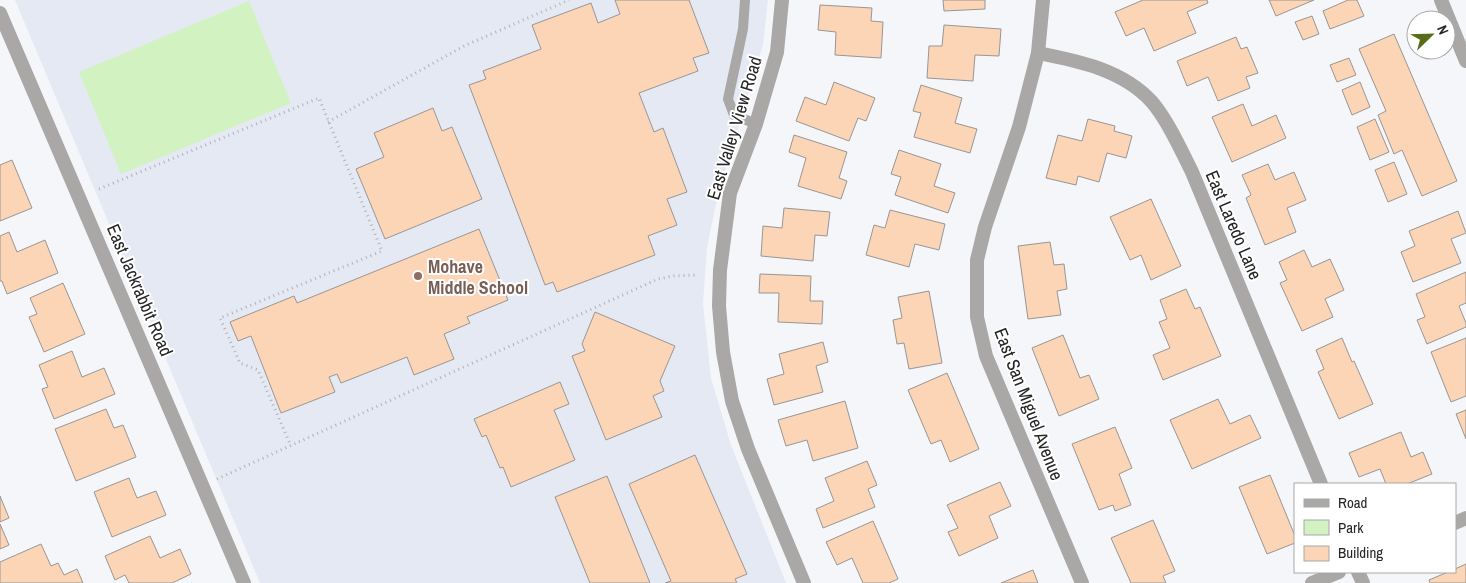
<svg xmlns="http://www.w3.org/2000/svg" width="1466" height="583" viewBox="0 0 1466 583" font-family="'Archivo Narrow',sans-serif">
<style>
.built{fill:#e5e9f3}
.green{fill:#d2f2c1}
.building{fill:#fcd4b6;stroke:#989694}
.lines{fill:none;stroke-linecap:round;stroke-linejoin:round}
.path{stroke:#b1b2b5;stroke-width:3;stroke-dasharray:1 4;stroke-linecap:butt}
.service{stroke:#a9a8a7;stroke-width:10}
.minor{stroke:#a9a8a7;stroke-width:14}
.education-dot{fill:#8d6e63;stroke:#fff;stroke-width:2}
.labels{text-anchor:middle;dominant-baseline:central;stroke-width:4;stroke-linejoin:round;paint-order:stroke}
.street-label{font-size:18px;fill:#252526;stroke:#fff}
.education-label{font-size:18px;font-weight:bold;fill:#785e54;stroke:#fff;text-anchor:start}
</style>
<rect width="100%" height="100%" fill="#f4f6f9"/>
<polygon class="built" points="15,0 768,0 763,45 718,195 707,247 703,304 711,378 731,445 786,583 260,583"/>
<polygon class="green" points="249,1 291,103 121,174 79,72"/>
<g class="building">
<polygon points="615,0 689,0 709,53 693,58 698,71 639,93 654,132 663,128 687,192 667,199 677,225 648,236 655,255 557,292 553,282 545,285 469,85 486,79 483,71 541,49 532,25 591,3 598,23 620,14"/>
<polygon points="943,0 985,0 985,9 944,11"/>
<polygon points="1143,0 1207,0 1208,3 1187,12 1196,33 1154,51 1144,28 1126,36 1115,12"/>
<polygon points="1269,0 1314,0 1276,16"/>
<polygon points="1348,0 1357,0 1364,16 1330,29 1323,11"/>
<polygon points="820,5 872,8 871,21 883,22 881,58 835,55 836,32 818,30"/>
<polygon points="1312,16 1319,34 1303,40 1295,22"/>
<polygon points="944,25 1001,29 999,56 975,55 973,81 927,78 929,46 942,46"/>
<polygon points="1394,34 1457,181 1422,196 1402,150 1394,154 1378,115 1386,111 1359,49"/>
<polygon points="1236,37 1241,49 1247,47 1258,73 1246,77 1250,88 1218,101 1208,77 1187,86 1177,61"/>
<polygon points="1349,58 1356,75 1337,82 1330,65"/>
<polygon points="834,82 875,98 866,121 858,118 849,141 796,121 805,97 826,105"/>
<polygon points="1360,82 1370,107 1352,115 1342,90"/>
<polygon points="921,85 962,98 955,123 977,129 970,153 914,137 921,113 913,111"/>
<polygon points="1243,104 1252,126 1276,115 1286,138 1232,162 1212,117"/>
<polygon points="433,108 442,131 452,127 482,199 385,239 356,169 384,157 374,133"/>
<polygon points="1088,119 1115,126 1114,131 1132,136 1126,158 1107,153 1099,182 1078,176 1076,185 1046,178 1058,135 1082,141"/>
<polygon points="1375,119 1389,152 1370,160 1357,127"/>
<polygon points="794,135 847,152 839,178 847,181 841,199 798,186 806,158 789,152"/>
<polygon points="899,150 941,164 934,186 955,193 948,213 895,195 901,177 891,174"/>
<polygon points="12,160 32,208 0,221 0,165"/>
<polygon points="1394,162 1407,194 1388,202 1375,170"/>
<polygon points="1268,164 1275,180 1294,172 1306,200 1287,208 1296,232 1265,245 1246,198 1251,195 1242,175"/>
<polygon points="1151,199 1181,266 1151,280 1141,255 1130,260 1110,217"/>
<polygon points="784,208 830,212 827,236 815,235 813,261 761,256 763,226 782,228"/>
<polygon points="890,210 945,224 939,250 915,244 909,267 866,255 874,225 885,228"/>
<polygon points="1458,211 1466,233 1451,239 1461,263 1413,282 1401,252 1415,246 1409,231"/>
<polygon points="479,229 508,300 467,317 470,323 444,334 454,359 414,375 407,357 341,383 337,374 329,377 335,392 281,413 251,336 238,341 230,322 294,296 297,303"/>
<polygon points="9,232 17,252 45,240 58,273 7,294 2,281 0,281 0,236"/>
<polygon points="1050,242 1054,265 1064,264 1067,289 1057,291 1061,315 1028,319 1018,246"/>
<polygon points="1304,250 1312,267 1330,259 1344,290 1325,299 1333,317 1302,331 1280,283 1287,280 1279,262"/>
<polygon points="1466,272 1466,303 1459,306 1466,323 1466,327 1427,344 1417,320 1425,317 1416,294"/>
<polygon points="760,274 811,276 810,301 823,301 822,324 778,322 779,293 759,293"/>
<polygon points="63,283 85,334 44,352 29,317 37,314 30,298"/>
<polygon points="1186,289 1195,309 1200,307 1221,356 1163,380 1153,355 1170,348 1159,322 1167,319 1160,300"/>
<polygon points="929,291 942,363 909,369 904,343 897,344 893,320 902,318 898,297"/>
<polygon points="595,312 675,346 660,381 664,391 653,396 662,417 606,440 572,356 585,351 582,344"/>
<polygon points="1063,335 1080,378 1089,375 1099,399 1059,416 1032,348"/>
<polygon points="1342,338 1352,362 1354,361 1373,404 1339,419 1318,372 1324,369 1316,350"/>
<polygon points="1466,338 1466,396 1451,402 1431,352"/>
<polygon points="823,342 828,362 816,366 823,392 774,405 767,379 784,374 779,354"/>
<polygon points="72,351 82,377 104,368 115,394 54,419 42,389 48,387 39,365"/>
<polygon points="947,373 979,449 950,462 941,440 931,444 908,390"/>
<polygon points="560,382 569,404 554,410 575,460 511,487 503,467 500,468 486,435 482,437 474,419"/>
<polygon points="1218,399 1230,424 1250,415 1261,438 1192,469 1170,420"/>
<polygon points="845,401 858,448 813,461 807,440 786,446 778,420"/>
<polygon points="106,409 114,428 123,425 136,457 76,481 55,429"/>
<polygon points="1466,410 1466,439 1456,414"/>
<polygon points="1115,427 1132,468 1119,474 1131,505 1115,511 1113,505 1099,510 1072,444"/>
<polygon points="1401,432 1411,457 1423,452 1432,474 1407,484 1386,484 1380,469 1359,477 1349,453"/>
<polygon points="695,455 747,574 735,579 737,583 665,583 671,581 629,484"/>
<polygon points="867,461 877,485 868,489 875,507 823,528 816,509 834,501 825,478"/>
<polygon points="1270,475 1295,536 1295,543 1267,554 1239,487"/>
<polygon points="607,476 650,583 590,583 555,497"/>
<polygon points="129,478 137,498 156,491 166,515 112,537 94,492"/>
<polygon points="1000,482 1011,506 989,516 998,538 959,556 948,532 958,528 947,505"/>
<polygon points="0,496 9,518 0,522"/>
<polygon points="1153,520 1175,571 1163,576 1166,583 1131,583 1111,538"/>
<polygon points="873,521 898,579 889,583 863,583 852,558 837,565 826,542"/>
<polygon points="0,524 9,545 0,549"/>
<polygon points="150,536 160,558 180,549 191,574 172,583 129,583 125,575 115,580 105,556"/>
<polygon points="41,544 51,566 58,563 64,575 77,569 83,583 0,583 0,562"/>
<polygon points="1466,564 1466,583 1430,583 1429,580 1448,572 1455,572 1455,569"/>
<polygon points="1033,570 1038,583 1001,583"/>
</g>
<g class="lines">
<g class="path">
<polyline points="328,122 464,46 569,0"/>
<polyline points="99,189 319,98 382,251 220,318 240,363 258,370 291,446"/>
<polyline points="217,479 658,279 674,276 697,275"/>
</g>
<polyline class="service" points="745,0 743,29 728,99 734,115 756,124"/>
<g class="minor">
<polyline points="782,0 777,52 756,124 730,193 720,270 719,306 723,352 732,401 748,449 804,583"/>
<polyline points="1043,0 1038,53 1019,127 985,227 977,260 977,317 986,356 1082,583"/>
<polyline points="1441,0 1466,61"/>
<polyline points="0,13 244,583"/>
<path d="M 1038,53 C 1079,61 1123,70 1152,102 C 1168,121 1181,150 1192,172 L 1321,484"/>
<polyline points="1455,523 1466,518"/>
<polyline points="1358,572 1363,583"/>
<polyline points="1312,583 1339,572"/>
</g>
</g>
<circle class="education-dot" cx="418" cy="276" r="5"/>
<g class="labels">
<g class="street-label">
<text transform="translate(734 128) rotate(-73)">East Valley View Road</text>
<text transform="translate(1234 225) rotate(67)">East Laredo Lane</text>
<text transform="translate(140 290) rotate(67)">East Jackrabbit Road</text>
<text transform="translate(1029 404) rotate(69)">East San Miguel Avenue</text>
</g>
<g class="education-label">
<text x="428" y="266">Mohave<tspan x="428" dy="21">Middle School</tspan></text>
</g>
</g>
<rect x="1294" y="483" width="162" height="90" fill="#ffffff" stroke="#a8a8a8"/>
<rect x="1304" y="499" width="25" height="8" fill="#a9a8a7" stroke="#a8a8a8"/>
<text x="1338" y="508" font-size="15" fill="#252526">Road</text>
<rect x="1304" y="520" width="25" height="15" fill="#d2f2c1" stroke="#a8a8a8"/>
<text x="1338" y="533" font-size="15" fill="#252526">Park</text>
<rect x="1304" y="546" width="25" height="15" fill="#fcd4b6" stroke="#a8a8a8"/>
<text x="1338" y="558" font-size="15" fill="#252526">Building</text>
<g transform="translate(1431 35) rotate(67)"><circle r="24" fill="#ffffff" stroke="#a8a8a8"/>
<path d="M0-4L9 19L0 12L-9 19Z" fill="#586b19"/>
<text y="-8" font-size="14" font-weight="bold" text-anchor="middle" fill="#252526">N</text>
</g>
</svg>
